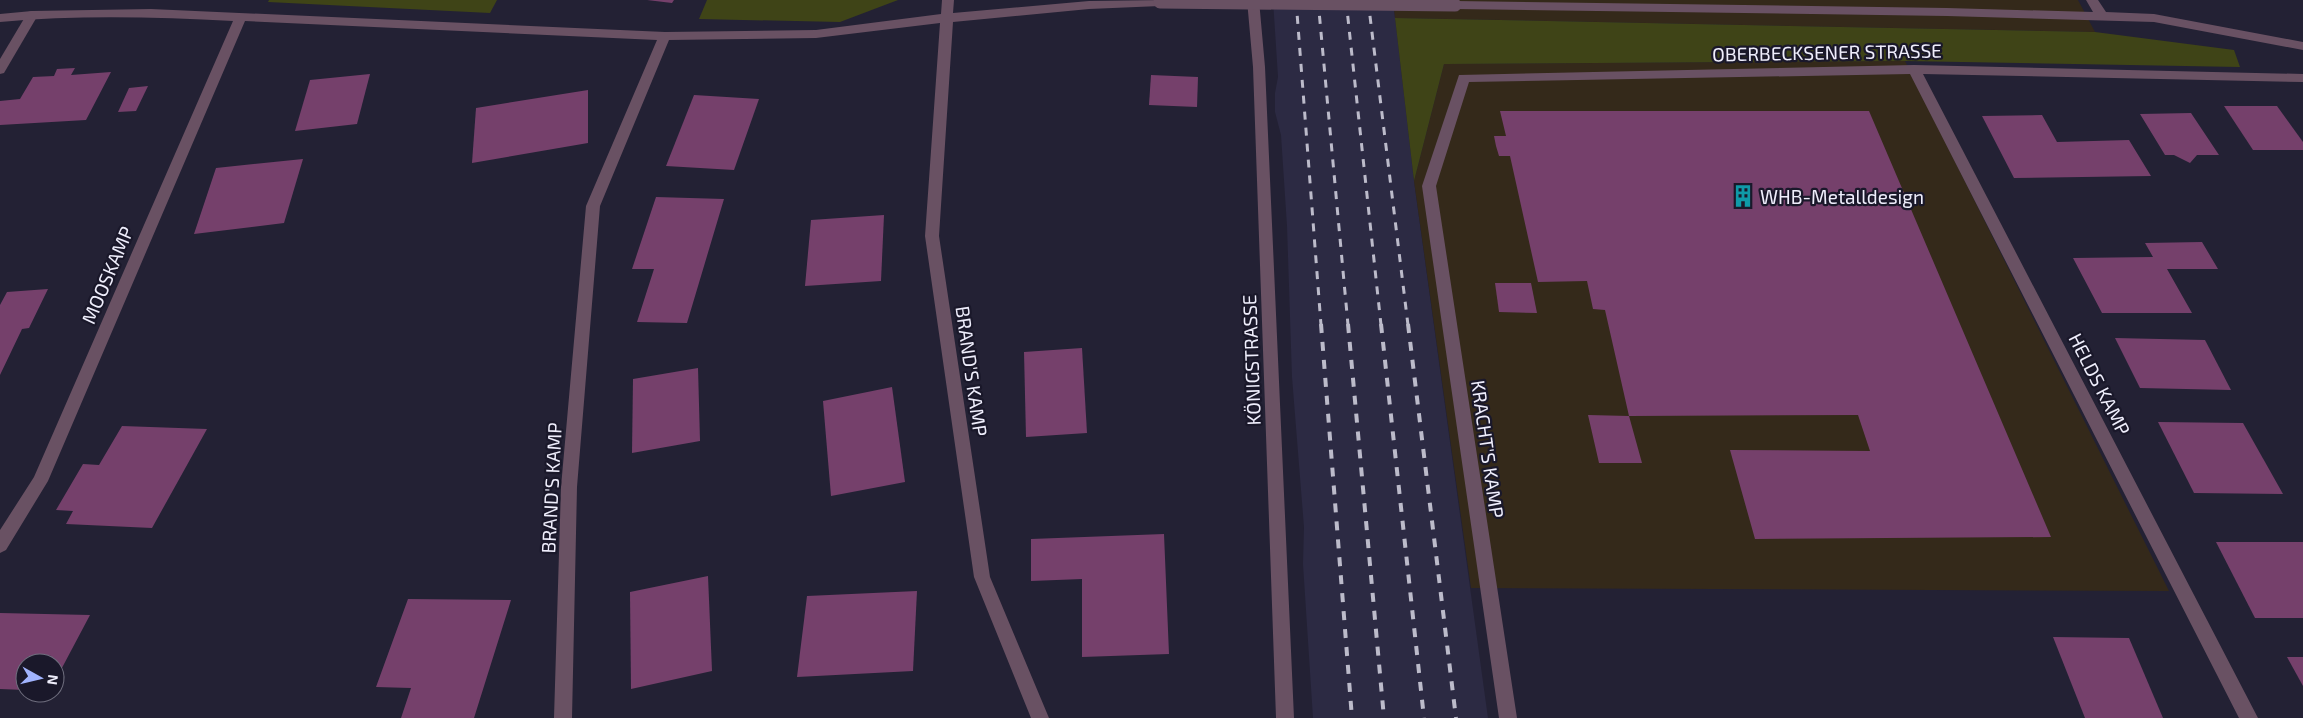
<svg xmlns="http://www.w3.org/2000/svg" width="2303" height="718" viewBox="0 0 2303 718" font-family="'Exo 2',sans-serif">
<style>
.built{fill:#2c2a43}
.industrial{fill:#34291a}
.green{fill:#3f4417}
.building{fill:#75406b}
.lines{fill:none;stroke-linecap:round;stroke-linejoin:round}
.service{fill:#695163;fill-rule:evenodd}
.minor{fill:#695163;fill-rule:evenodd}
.rail-far1{stroke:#bcbbca;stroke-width:3;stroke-dasharray:8 8;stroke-linecap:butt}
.rail{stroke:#bcbbca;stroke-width:4;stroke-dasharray:9 9;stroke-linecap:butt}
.minor-bridge{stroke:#695163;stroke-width:13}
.labels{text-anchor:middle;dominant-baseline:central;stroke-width:4.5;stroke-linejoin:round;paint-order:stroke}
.street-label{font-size:19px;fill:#efeefc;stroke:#1a182a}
.poi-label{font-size:19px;fill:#efeefc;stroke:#1a182a;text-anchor:start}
</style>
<rect width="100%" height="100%" fill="#232134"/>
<polygon class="built" points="1273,0 1393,0 1414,181 1488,718 1313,718 1303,564 1304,527 1292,377 1287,226 1281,135 1275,112 1275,93 1278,77"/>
<g class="industrial">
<polygon points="1393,0 2078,0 2095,32 1395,18"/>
<polygon points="1905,61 2169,591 1471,588 1414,181 1444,64"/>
</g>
<g class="green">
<polygon points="269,0 497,0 490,13 268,2"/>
<polygon points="707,0 898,0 840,22 699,19"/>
<polygon points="1395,18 2095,32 2234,50 2240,67 1905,61 1444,64 1414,181"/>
</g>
<g class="building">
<polygon points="647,0 674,0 672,3"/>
<polygon points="75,68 71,75 111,72 86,120 0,125 0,101 20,99 33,77 54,76 57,69"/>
<polygon points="370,74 357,124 295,131 310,80"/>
<polygon points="1151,75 1198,77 1197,107 1149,105"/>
<polygon points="148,86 136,111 118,112 129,88"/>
<polygon points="588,90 588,143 472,163 476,108"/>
<polygon points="694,95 759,99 734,170 666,166"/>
<polygon points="2224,106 2277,106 2303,142 2303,150 2253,150"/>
<polygon points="1500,111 1869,111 2051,537 1755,539 1730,450 1870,451 1858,415 1629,416 1642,463 1599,463 1588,415 1629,416 1605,310 1593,309 1587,281 1538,282 1510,156 1499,156 1496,146 1494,136 1506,136"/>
<polygon points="2191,113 2219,155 2197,155 2190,163 2174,155 2165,155 2140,114"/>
<polygon points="2042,115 2057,142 2129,140 2151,176 2014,178 1982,116"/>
<polygon points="303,159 284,223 194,234 216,168"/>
<polygon points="656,197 724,199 687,323 637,322 654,269 632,269"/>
<polygon points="884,215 881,281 805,286 811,220"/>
<polygon points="2202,242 2218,269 2167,269 2192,313 2102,313 2073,258 2153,257 2145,243"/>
<polygon points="1495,283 1531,283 1537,313 1499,312"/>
<polygon points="48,289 29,328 22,329 0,375 0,305 7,292"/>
<polygon points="2115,338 2205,340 2231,390 2140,388"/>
<polygon points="1082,348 1087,433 1026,437 1024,352"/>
<polygon points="698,368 700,441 632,453 633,379"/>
<polygon points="892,387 905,482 831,496 823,401"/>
<polygon points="2158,422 2243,423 2283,494 2194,493"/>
<polygon points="122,426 207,429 152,528 66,524 73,511 56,510 83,464 99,465"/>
<polygon points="1164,534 1169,654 1082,657 1082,579 1031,581 1031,539"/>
<polygon points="2216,542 2303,542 2303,618 2255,618"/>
<polygon points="708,576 712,671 631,689 630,592"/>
<polygon points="917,591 913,671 797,677 807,596"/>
<polygon points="408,599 511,600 474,718 401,718 411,688 376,687"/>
<polygon points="0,613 90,615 55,681 55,663 25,663 25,690 0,689"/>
<polygon points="2053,637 2129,638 2163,718 2085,718"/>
<polygon points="2287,657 2303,657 2303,686"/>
</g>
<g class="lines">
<polygon class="service" points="32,11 38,15 4,73 0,74 0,59 28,12"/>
<g class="minor">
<path d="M 942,0 L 954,0 L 953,13 L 1089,1 L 1165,0 L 1166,2 L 1160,6 L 1089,9 L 953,22 L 939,236 L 990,577 L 1049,718 L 1031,718 L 974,577 L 925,236 L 940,23 L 816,38 L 669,40 L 600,206 L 577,487 L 572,718 L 554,718 L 561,487 L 586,206 L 657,40 L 245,21 L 48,481 L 6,550 L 0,553 L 0,530 L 34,477 L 233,21 C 155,17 77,15 0,22 L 0,14 L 32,11 L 151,9 L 665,32 L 816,30 L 941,14 Z"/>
<polygon points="1247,0 1259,0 1265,67 1294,718 1276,718 1253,67"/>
<polygon points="2086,0 2098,0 2106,12 2154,14 2303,42 2303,50 2154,22 1947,16 1455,9 1449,5 1455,1 1947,8 2093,12"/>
<polygon points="1914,65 2303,74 2303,82 1923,74 2258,718 2239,718 1910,74 1469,82 1436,186 1517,718 1499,718 1422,186 1459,75"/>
</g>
<g class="rail-far1">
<polyline points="1296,0 1321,325"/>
<polyline points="1318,0 1348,325"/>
<polyline points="1346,0 1381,325"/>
<polyline points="1368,0 1408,325"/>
</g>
<g class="rail">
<polyline points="1321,324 1352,718"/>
<polyline points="1348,324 1384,718"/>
<polyline points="1381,324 1424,718"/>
<polyline points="1408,324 1456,718"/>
</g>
<polyline class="minor-bridge" points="1160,2 1455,5"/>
</g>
<defs>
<symbol id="building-bare" viewBox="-9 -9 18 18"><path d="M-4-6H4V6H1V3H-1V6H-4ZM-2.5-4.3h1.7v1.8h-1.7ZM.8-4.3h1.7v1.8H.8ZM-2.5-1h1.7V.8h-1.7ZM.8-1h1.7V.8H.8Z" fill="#0f9aa8" stroke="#1a182a" stroke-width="2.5" paint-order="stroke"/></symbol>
</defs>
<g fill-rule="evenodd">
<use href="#building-bare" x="1727" y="180" width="32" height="32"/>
</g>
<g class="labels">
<g class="street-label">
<text transform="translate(1827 52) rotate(-1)">OBERBECKSENER STRASSE</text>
<text transform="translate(107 275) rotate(-67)">MOOSKAMP</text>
<text transform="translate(1251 360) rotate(-92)">KÖNIGSTRASSE</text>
<text transform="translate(972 371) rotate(82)">BRAND'S KAMP</text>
<text transform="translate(2100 384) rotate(63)">HELDS KAMP</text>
<text transform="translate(1488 449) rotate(82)">KRACHT'S KAMP</text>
<text transform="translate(551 488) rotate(-87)">BRAND'S KAMP</text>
</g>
<g class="poi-label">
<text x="1760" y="196">WHB-Metalldesign</text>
</g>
</g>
<g transform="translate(40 678) rotate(98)"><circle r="24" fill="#1a182a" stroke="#6f6e7e"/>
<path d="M0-4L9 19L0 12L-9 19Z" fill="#a1b3fd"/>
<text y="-8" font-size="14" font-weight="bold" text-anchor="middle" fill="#efeefc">N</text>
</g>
</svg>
